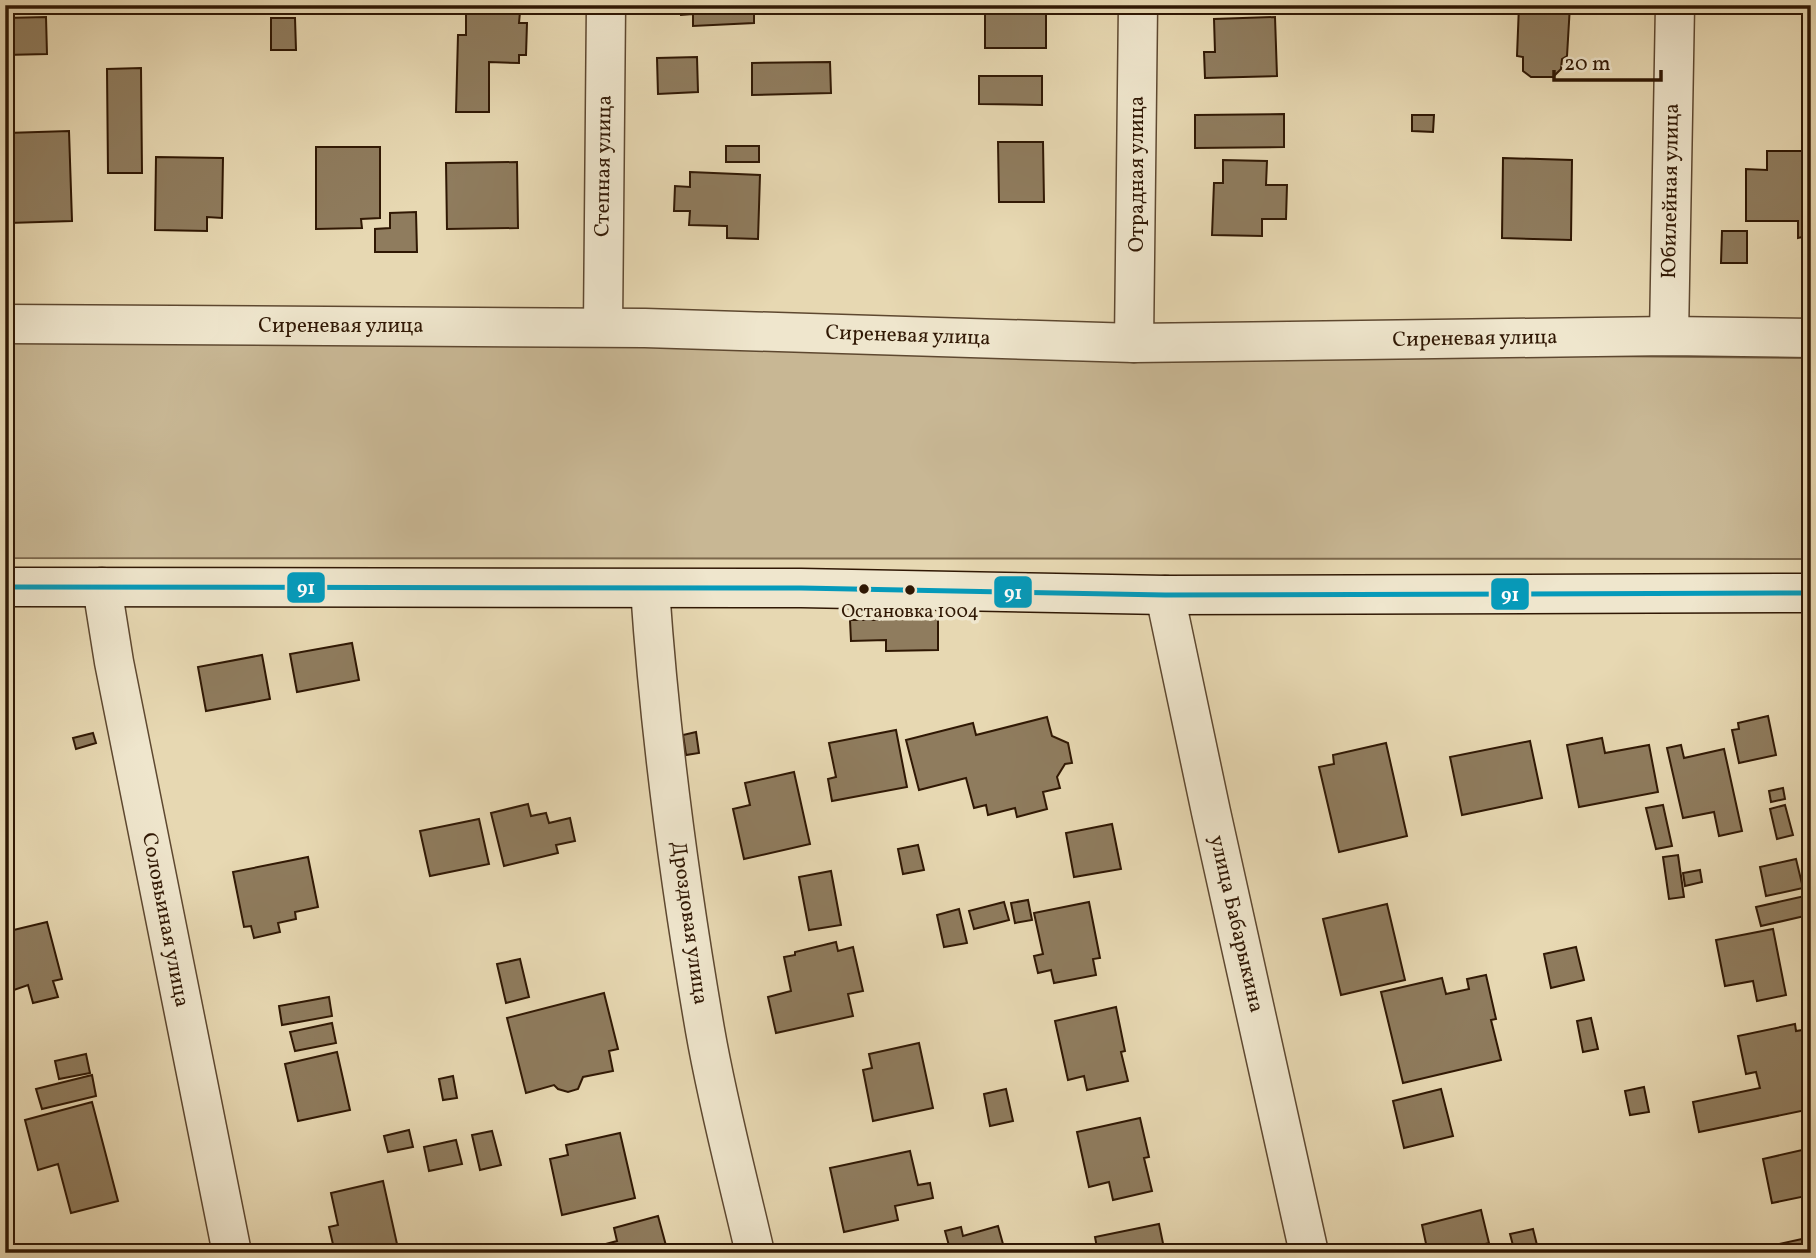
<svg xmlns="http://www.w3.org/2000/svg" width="1816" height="1258" viewBox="0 0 1816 1258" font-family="Vollkorn,serif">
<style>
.green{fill:#c8b794;stroke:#7c684c;stroke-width:2}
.building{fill:#8f7c5e;stroke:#301804;stroke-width:2}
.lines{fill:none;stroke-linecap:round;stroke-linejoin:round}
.street-casing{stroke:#5e4830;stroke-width:41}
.secondary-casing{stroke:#301804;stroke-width:41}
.street{stroke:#efe6cd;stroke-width:38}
.secondary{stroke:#efe6cd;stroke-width:38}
.bus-1-casing{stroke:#efe6cd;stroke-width:10}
.bus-1{stroke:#059aba;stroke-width:5}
.bus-dot{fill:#301804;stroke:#efe6cd;stroke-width:2.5}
.labels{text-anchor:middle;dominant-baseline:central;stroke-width:7;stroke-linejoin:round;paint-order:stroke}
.bus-label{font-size:19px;fill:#301804;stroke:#efe6cd}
.street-label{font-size:21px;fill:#301804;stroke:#efe6cd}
.line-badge{stroke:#efe6cd;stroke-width:2.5}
.badge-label{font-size:19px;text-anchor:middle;font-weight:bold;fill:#fff}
</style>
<rect width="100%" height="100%" fill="#e7d8b2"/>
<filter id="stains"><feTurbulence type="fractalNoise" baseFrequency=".00286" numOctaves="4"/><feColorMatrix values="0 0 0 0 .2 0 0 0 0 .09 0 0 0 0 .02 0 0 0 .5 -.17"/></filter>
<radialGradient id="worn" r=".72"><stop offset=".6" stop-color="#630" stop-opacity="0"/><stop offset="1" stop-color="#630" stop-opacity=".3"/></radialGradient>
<polygon class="green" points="5,340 1811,358 1811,559 5,558"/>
<g class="building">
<polygon points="680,5 754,5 754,23 693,26 693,14 681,15"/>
<rect x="985" y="5" width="61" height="43"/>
<polygon points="1519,5 1570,5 1567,56 1562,59 1561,69 1553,77 1531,77 1523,71 1523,57 1517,56"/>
<polygon points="466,11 520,12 519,23 527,23 526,55 519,55 519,63 489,62 489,112 456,112 458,35 466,35"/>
<polygon points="46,17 47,54 5,55 5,18"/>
<polygon points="1275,17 1277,76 1205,78 1204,52 1215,52 1214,19"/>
<polygon points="271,18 295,18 296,50 271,50"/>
<polygon points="697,57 698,92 658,94 657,58"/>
<polygon points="830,62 831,93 752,95 752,63"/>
<polygon points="141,68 142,173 108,173 107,69"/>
<polygon points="979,76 1042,76 1042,105 979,104"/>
<polygon points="1284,114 1284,147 1195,148 1195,115"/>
<polygon points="1412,115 1434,115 1433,132 1412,131"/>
<polygon points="69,131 72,221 9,223 7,133"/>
<polygon points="998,142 1043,142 1044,202 999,202"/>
<rect x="726" y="146" width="33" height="16"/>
<polygon points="316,147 380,147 380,218 361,219 362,228 316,229"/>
<polygon points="1767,151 1811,151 1811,248 1802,248 1802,237 1798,238 1798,221 1746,221 1746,169 1767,170"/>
<polygon points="156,157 223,158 222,218 207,217 207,231 155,230"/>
<polygon points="1503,158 1572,160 1571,240 1502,238"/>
<polygon points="1223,160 1267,161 1266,185 1287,185 1286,219 1262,219 1262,236 1212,235 1214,183 1223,183"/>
<polygon points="517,162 518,228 447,229 446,163"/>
<polygon points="690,172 760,175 758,239 727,238 727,226 689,225 690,211 674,211 675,186 690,187"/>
<polygon points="416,212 417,252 375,252 375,229 390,228 390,213"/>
<polygon points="1722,231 1747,231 1747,263 1721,263"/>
<polygon points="881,616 938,616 938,650 886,651 886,640 851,641 850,620 881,620"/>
<polygon points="352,643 359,680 297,692 290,654"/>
<polygon points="262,655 270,699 206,711 198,667"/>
<polygon points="1768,716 1776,755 1739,763 1732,730 1739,729 1738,723"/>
<polygon points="1047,717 1052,736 1068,743 1072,763 1065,764 1057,777 1060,788 1043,792 1047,809 1017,817 1015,808 988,815 986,805 974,808 966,778 919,790 906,740 973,723 976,735"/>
<polygon points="896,730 907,787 832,801 828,779 836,777 829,743"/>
<polygon points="696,732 699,753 686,755 683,735"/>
<polygon points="93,733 96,743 76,749 73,738"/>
<polygon points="1602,738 1605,753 1649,745 1658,792 1579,807 1567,745"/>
<polygon points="1530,741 1542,798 1462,815 1450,757"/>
<polygon points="1386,743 1407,836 1339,852 1319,767 1334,764 1333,755"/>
<polygon points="1681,745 1684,758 1724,749 1742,831 1719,836 1714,812 1683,818 1667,748"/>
<polygon points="794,772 810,844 744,859 733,809 750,805 745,783"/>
<polygon points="1783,788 1785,799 1771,802 1769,791"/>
<polygon points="528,804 531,816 546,813 549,823 570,818 575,841 556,845 558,853 504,866 491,813"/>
<polygon points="1663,805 1672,846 1656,849 1646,808"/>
<polygon points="1785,805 1793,835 1777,839 1770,809"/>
<polygon points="479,819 489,864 430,876 420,831"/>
<polygon points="1112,824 1121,869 1074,877 1066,833"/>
<polygon points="918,845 924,870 903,874 898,849"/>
<polygon points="1678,855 1684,897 1669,899 1663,857"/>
<polygon points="308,857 318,907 295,912 296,919 278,923 280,932 254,938 251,926 244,927 233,872"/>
<polygon points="1796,859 1803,888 1766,896 1760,867"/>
<polygon points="1700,870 1702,882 1685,886 1683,873"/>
<polygon points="831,871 841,925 809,930 799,877"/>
<polygon points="1805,896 1809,915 1761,926 1756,907"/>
<polygon points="1028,900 1032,920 1015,923 1011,903"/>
<polygon points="1004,902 1009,920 974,929 969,911"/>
<polygon points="1089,902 1100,958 1093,959 1096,975 1054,983 1051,970 1038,973 1034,956 1043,954 1034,913"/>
<polygon points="1387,904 1405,980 1341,995 1323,919"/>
<polygon points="959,909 967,943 944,947 937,915"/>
<polygon points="47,922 62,979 53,981 58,997 33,1003 28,985 14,990 5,958 5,932"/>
<polygon points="1773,929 1786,995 1757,1001 1753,981 1725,986 1716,940"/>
<polygon points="836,942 838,951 853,947 863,991 848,994 853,1016 776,1033 768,997 791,991 784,957 795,955 795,952"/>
<polygon points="1576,947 1584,980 1551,988 1544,954"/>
<polygon points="520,959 529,997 506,1003 497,964"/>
<polygon points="1486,975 1496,1019 1491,1020 1501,1060 1403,1083 1381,992 1442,978 1446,994 1469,989 1467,979"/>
<polygon points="604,993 618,1049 609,1051 613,1071 583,1077 578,1089 568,1092 558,1089 554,1085 526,1093 507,1018"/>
<polygon points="329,997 332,1016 282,1025 279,1006"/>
<polygon points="1116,1007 1125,1051 1121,1052 1128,1081 1087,1090 1084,1076 1068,1080 1055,1021"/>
<polygon points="1591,1018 1598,1049 1583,1052 1577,1021"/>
<polygon points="332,1023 336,1043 295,1051 290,1032"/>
<polygon points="1795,1024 1796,1031 1809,1029 1811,1038 1811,1059 1805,1060 1811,1089 1811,1109 1699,1132 1693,1102 1760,1088 1756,1072 1746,1074 1738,1036"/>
<polygon points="919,1043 933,1108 873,1121 863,1070 872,1068 869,1054"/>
<polygon points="337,1052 350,1110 298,1121 285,1064"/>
<polygon points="86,1054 90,1073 59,1079 55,1061"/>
<polygon points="92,1075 96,1096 42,1109 36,1089"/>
<polygon points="453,1076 457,1098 443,1100 439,1079"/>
<polygon points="1644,1087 1649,1112 1630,1115 1625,1091"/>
<polygon points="1006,1089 1013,1121 990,1126 984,1094"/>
<polygon points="1441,1089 1453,1136 1404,1148 1393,1101"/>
<polygon points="92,1102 118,1201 71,1213 58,1164 38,1170 25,1120"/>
<polygon points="1140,1118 1149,1157 1144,1158 1152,1191 1113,1200 1109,1182 1089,1187 1077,1132"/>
<polygon points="409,1130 413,1147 388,1152 384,1136"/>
<polygon points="492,1131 501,1165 480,1170 472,1135"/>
<polygon points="620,1133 635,1198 562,1215 550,1159 568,1155 566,1145"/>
<polygon points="456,1140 462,1164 429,1171 424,1147"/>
<polygon points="1811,1148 1811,1195 1772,1203 1763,1159"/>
<polygon points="910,1151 918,1185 930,1183 933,1198 895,1206 898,1220 844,1232 830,1168"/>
<polygon points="383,1181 399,1253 335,1253 329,1227 338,1225 331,1193"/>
<polygon points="1481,1210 1489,1243 1474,1247 1475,1253 1428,1253 1422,1225"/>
<polygon points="658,1216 668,1253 604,1253 602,1245 617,1241 614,1228"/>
<polygon points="1159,1224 1165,1253 1098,1253 1095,1237"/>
<polygon points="998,1226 1003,1244 971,1253 951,1253 945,1231 961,1227 963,1236"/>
<polygon points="1533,1229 1539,1253 1515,1253 1510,1234"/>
<polygon points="1811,1237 1811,1253 1777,1253 1775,1245"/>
</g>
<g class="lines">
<defs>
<g id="street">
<polyline points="5,324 645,328 1134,343 1669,336 1811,338"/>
<polyline points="603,327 606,5"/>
<polyline points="1669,336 1675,5"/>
<polyline points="1134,343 1138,5"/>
<polyline points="102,587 114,662 232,1253"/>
<path d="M 650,589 C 660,736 680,885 705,1030 C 718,1105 738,1179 755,1253"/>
<polyline points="1165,595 1211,812 1309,1253"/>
</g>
<polyline id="secondary" points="5,587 801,588 1165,595 1811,593"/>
</defs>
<use href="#street" class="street-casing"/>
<use href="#secondary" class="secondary-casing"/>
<use href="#street" class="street"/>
<use href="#secondary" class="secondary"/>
<defs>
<polyline id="bus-1" points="5,587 801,588 1165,595 1811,593"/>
</defs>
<use href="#bus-1" class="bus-1-casing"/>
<use href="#bus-1" class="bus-1"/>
</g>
<g class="bus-dot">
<circle cx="864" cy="589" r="6"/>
<circle cx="910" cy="590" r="6"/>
</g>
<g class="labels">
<g class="bus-label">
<text x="910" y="612">Остановка 1004</text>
</g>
<g class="street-label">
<text transform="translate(604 166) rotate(-89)">Степная улица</text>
<text transform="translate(1137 174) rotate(-90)">Отрадная улица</text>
<text transform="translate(1671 191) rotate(-89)">Юбилейная улица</text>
<text x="341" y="326">Сиреневая улица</text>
<text transform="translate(908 336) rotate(2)">Сиреневая улица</text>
<text transform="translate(1475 339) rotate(-1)">Сиреневая улица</text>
<text transform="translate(165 920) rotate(79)">Соловьиная улица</text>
<text transform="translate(689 923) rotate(82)">Дроздовая улица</text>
<text transform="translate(1236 924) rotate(77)">улица Бабарыкина</text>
</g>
</g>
<g class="line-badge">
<rect x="286" y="571" width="40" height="33" rx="7" fill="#059aba"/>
<rect x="993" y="575" width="40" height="34" rx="7" fill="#059aba"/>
<rect x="1490" y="577" width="40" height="34" rx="7" fill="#059aba"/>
</g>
<g class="badge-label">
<text x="306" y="594">91</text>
<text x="1013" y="599">91</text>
<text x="1510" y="601">91</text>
</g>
<rect width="1816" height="1258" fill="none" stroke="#e7d8b2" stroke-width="28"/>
<rect x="7" y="7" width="1802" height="1244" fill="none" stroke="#301804" stroke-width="3.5"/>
<rect x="14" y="14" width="1788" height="1230" fill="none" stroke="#301804" stroke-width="2"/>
<path d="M1554 70v10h107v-10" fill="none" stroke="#301804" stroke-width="3.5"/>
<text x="1564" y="70" font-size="21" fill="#301804" stroke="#efe6cd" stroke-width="5" paint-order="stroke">20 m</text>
<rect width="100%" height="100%" filter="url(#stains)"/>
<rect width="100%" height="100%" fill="url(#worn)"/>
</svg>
